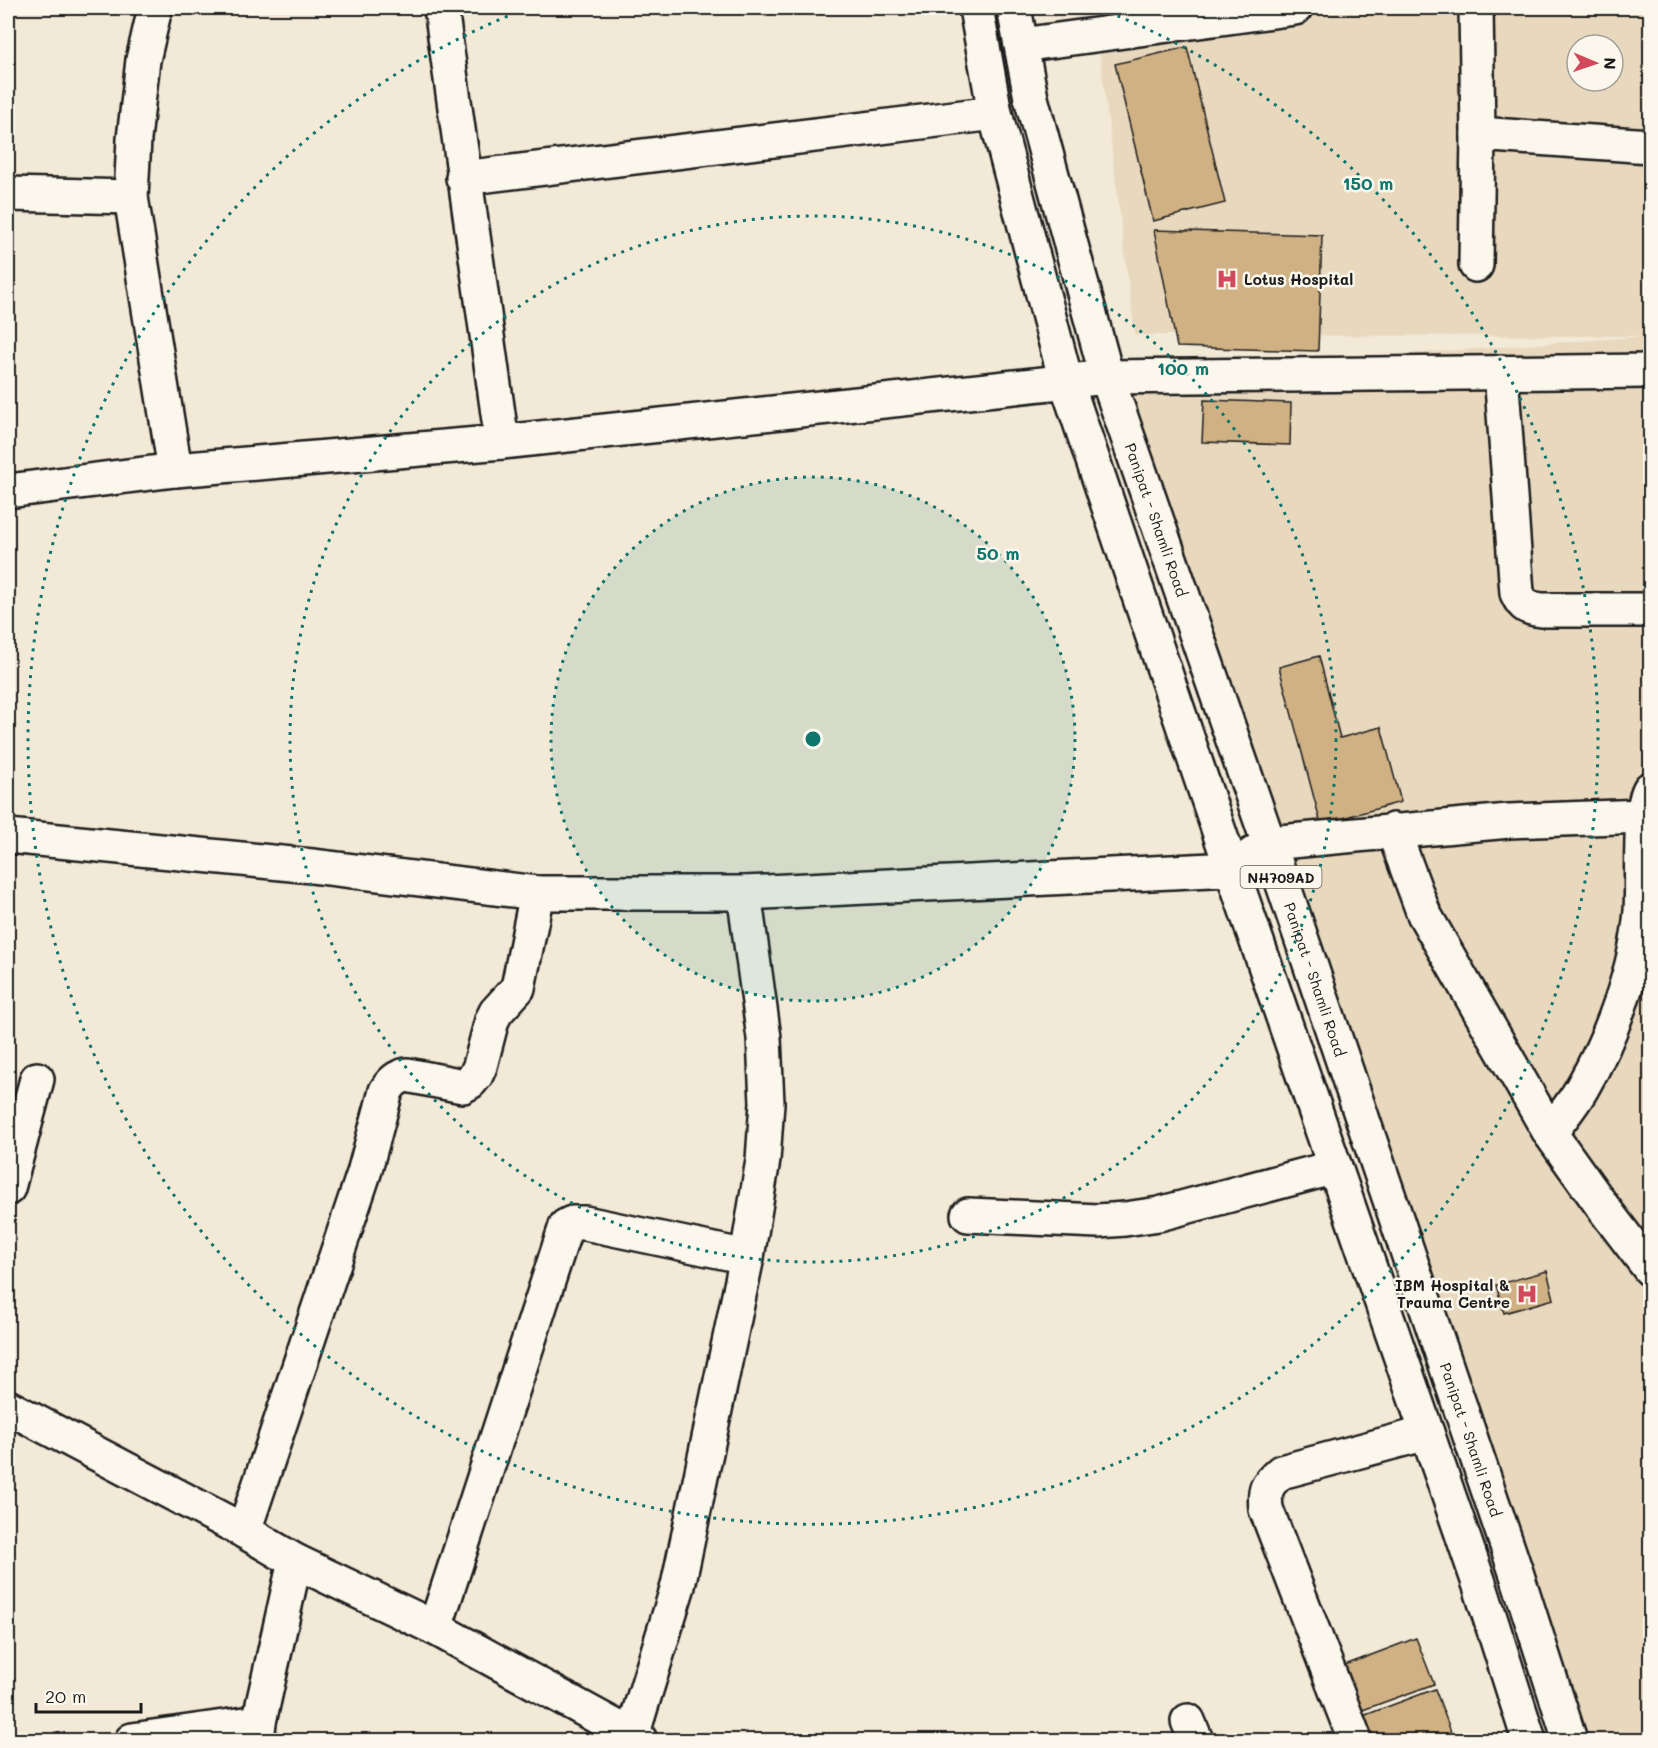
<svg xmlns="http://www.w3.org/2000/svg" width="1658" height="1748" viewBox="0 0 1658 1748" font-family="Mali,sans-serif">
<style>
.built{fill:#e8d8be;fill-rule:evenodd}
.building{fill:#cfb183;stroke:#1c1c1c;stroke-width:1.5}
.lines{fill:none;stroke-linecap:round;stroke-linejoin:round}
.minor-casing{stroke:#1c1c1c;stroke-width:38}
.highway-casing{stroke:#1c1c1c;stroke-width:38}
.minor{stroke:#fbf7ec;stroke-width:33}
.highway{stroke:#fbf7ec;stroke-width:33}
.ring{fill:none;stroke:#0f766e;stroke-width:3;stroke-dasharray:3 6}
.labels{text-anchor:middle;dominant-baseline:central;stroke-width:5;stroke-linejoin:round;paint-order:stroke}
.shield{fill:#fbf7ec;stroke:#5f5e5a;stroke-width:1.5}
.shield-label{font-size:14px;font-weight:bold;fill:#1c1c1c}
.poi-label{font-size:15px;font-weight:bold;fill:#1c1c1c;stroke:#fbf7ec;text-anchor:start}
.street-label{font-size:15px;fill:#1c1c1c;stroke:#fbf7ec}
.centre{fill:#0f766e;stroke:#fbf7ec;stroke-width:3}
.ring-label{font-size:18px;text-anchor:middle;font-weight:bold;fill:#0f766e;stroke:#fbf7ec;stroke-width:5;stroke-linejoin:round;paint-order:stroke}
</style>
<rect width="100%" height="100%" fill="#f2e9d7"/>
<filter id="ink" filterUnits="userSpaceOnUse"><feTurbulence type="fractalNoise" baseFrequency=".0167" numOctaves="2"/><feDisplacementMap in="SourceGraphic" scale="12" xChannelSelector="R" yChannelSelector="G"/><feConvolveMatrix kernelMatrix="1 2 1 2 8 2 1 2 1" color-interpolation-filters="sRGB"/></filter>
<g filter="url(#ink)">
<path class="built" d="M 1094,8 L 1650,8 L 1650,1740 L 1564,1740 L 1107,377 L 1646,336 L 1135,335 ZM 1577,45 L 1613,45 L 1613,81 L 1577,81 Z"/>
<g class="building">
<polygon points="1187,47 1225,203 1153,221 1115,64"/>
<polygon points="1154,230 1322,235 1318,351 1177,347"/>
<polygon points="1204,400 1291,403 1290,445 1202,442"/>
<polygon points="1319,656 1340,738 1381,727 1401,802 1321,824 1279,667"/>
<polygon points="1547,1271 1554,1299 1504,1313 1496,1285"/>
<polygon points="1416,1638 1434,1684 1349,1715 1332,1670"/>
<polygon points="1435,1689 1453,1737 1445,1740 1360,1740 1352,1720"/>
</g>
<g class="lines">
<defs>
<g id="minor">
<polyline points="155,8 143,60 134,139 131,197 175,470"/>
<polyline points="441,8 502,442"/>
<polyline points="1021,45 1295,8"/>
<polyline points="1478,134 1650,146"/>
<polyline points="463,178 995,113"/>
<polyline points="8,194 131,197"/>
<polyline points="1476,265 1478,134 1476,8"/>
<path d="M 1501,372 L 1517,593 C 1523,607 1528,608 1542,610 L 1650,610"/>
<polyline points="8,491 175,470 502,442 1107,377 1650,371"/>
<polyline points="1393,830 1424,914 1550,1133 1605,1210 1650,1269"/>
<polyline points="8,836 312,866 537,893 744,893 1232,869 1269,843 1509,821 1644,816"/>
<path d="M 1550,1133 C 1561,1118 1573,1104 1582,1088 C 1611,1038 1636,970 1641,911 C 1643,885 1638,808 1650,789"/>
<polyline points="8,1188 37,1079"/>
<polyline points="968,1215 1098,1221 1125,1219 1159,1214 1335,1167"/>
<polyline points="8,1407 244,1531 295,1561 435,1628 640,1740"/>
<path d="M 244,1531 L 364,1173 L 386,1091 C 392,1081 397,1077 407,1075 L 463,1086 L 470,1082 L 476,1075 L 480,1066 L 492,1020 L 496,1012 L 518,988 L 537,893"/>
<polyline points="435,1628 566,1226 572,1223 585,1223 747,1257"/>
<polyline points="1188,1721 1196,1740"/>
<polyline points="632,1736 678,1586 747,1257 763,1160 767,1103 764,1038 744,893"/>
<polyline points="132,1740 259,1722"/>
<polyline points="257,1740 259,1722 295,1561"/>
<path d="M 1355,1740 L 1266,1509 C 1264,1489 1266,1485 1281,1472 L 1427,1433"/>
</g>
<g id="highway">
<polyline points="976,8 995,113 1066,381 1240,893 1479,1583 1529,1740"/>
<path id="s1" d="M 1014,8 L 1031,98 L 1107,377 L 1285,890 L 1517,1575 L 1570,1740"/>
</g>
</defs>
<use href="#minor" class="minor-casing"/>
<use href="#highway" class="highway-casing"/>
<use href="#minor" class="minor"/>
<use href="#highway" class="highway"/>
</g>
</g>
<circle cx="813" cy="739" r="262" fill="#0f766e" fill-opacity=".12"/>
<g class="ring">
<circle cx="813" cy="739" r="262"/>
<circle cx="813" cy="739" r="523"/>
<path d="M1101 9A785 785 0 1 1 525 9"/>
</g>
<defs>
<symbol id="hospital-bare" viewBox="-9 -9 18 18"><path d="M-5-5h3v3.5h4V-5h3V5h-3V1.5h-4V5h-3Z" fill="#d1495b" stroke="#fbf7ec" stroke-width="2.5" paint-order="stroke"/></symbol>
</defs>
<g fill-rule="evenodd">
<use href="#hospital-bare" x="1212" y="264" width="30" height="30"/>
<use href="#hospital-bare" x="1512" y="1279" width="30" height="30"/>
</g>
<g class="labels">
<rect class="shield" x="1240.5" y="866" width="81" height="22" rx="4.5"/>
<g class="shield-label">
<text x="1281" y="877">NH709AD</text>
</g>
<g class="poi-label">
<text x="1244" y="279">Lotus Hospital</text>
<text x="1510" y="1285" text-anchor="end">IBM Hospital &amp;<tspan x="1510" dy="17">Trauma Centre</tspan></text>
</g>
<g class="street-label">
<text stroke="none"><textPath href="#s1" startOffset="532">Panipat - Shamli Road</textPath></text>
<text stroke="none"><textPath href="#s1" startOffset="1018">Panipat - Shamli Road</textPath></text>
<text stroke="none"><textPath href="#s1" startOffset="1504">Panipat - Shamli Road</textPath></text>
</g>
</g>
<circle cx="813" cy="739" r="9" class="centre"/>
<g class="ring-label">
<text x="1368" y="190">150 m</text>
<text x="1183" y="375">100 m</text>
<text x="998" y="560">50 m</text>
</g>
<rect width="1658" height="1748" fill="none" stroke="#fbf7ec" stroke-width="30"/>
<rect x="15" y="15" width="1628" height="1718" fill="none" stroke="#1c1c1c" stroke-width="2" filter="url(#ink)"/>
<g transform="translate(1595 63) rotate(92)"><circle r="28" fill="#fbf7ec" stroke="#a29f99" stroke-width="1.5"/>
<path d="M0-4.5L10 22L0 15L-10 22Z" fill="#d1495b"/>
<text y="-9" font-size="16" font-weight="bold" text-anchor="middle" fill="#1c1c1c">N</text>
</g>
<path d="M36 1703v9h105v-9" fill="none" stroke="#1c1c1c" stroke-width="3"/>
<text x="45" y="1703" font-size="18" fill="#1c1c1c" stroke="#fbf7ec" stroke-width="4.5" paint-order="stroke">20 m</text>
</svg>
